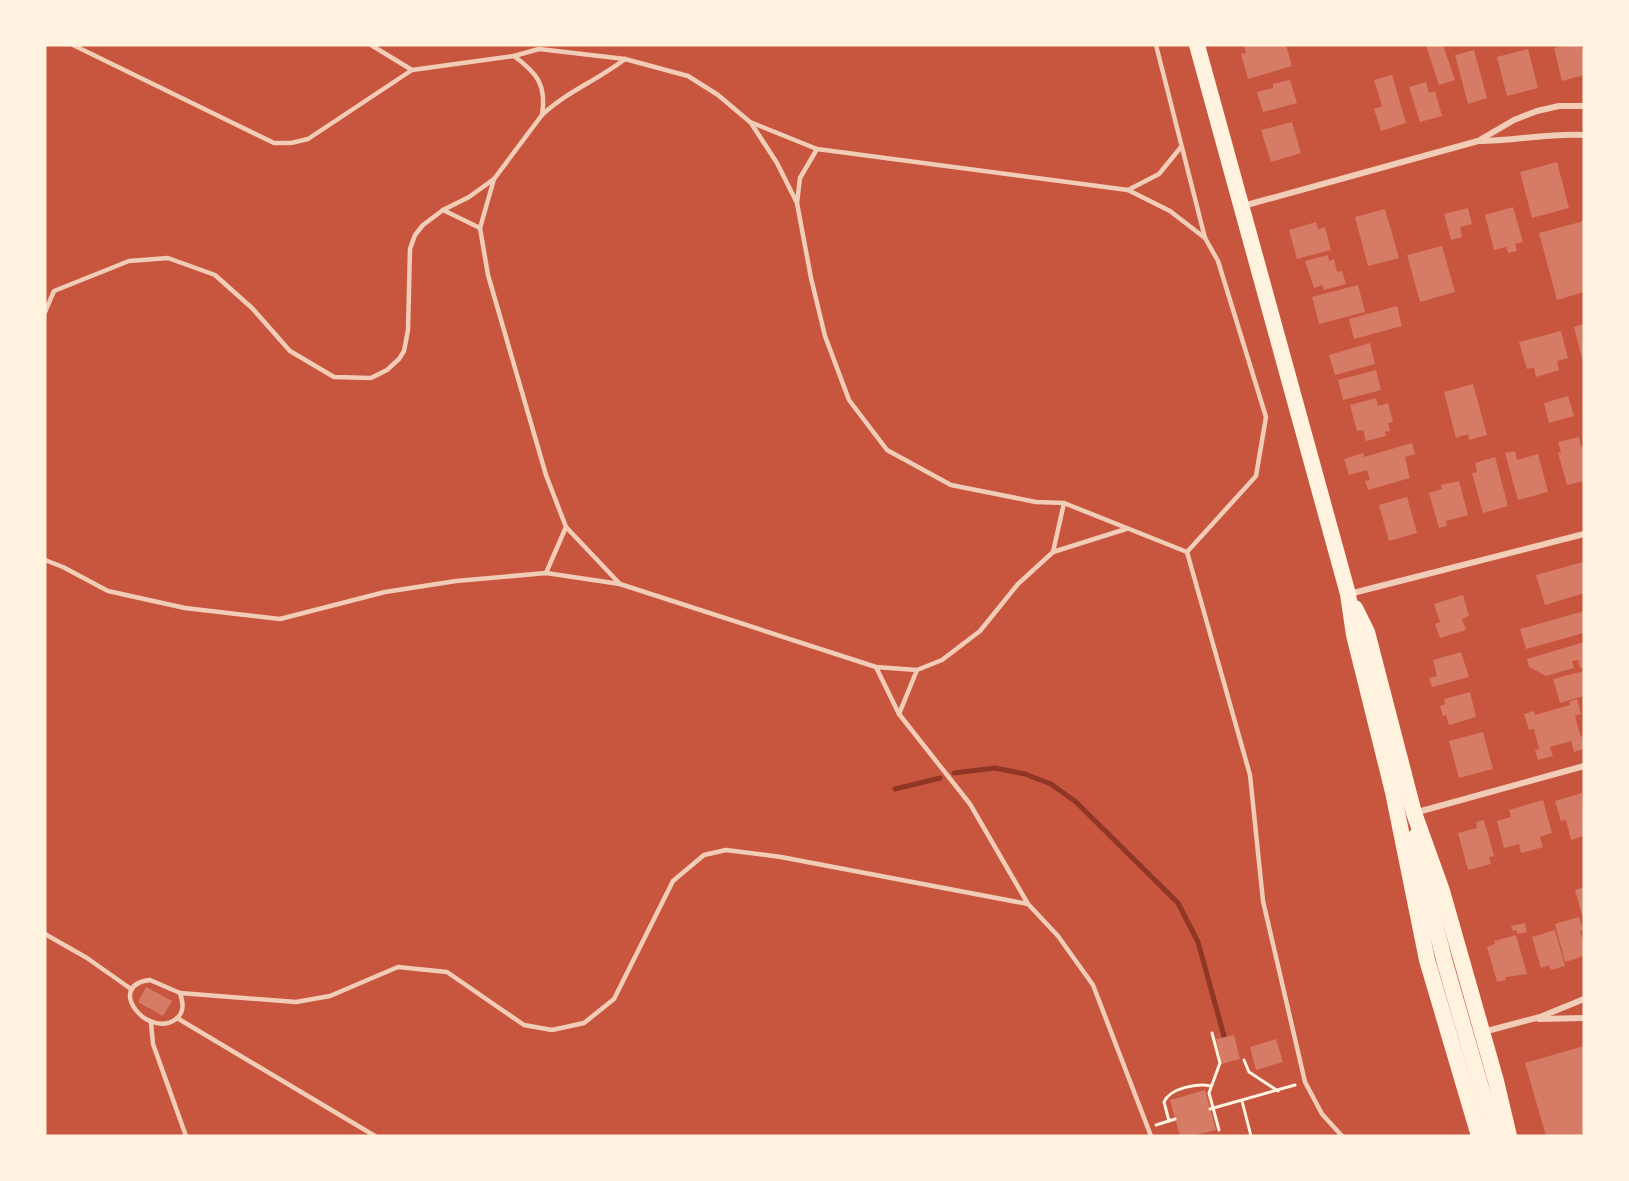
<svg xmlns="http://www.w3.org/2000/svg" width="1629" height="1181" viewBox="0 0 1629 1181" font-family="'PT Serif',serif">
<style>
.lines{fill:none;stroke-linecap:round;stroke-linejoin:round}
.stream{stroke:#8f3625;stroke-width:5}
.building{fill:#d67c66}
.path{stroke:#fff3e0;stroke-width:3}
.service{stroke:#f1ccb7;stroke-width:4.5}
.minor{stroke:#f1ccb7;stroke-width:6}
.trunk{stroke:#fff3e0;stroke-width:16}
</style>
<rect width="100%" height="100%" fill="#c8553d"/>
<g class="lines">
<g class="stream">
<polyline points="954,773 995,768 1025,774 1051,784 1076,802 1178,903 1198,942 1224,1036"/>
<polyline points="895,789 940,778"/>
</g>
</g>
<g class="building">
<polygon points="1244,45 1286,45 1292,66 1248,79 1241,54 1246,53"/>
<polygon points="1426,45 1443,45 1455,80 1439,85"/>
<polygon points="1564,45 1581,45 1584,56 1584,75 1562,81 1554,48"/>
<polygon points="1528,49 1538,88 1507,96 1497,57"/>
<polygon points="1474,50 1487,98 1468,104 1455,55"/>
<polygon points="1392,75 1406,123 1381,131 1374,109 1382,106 1374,80"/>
<polygon points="1290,80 1297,103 1263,112 1257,92 1273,88 1273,84"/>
<polygon points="1426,82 1429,93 1435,91 1442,116 1420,122 1409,87"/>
<polygon points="1292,122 1301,153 1271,162 1261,130"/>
<polygon points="1557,162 1569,208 1532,218 1520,172"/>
<polygon points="1513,207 1523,242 1515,244 1517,251 1508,253 1506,247 1494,250 1485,215"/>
<polygon points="1468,208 1472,224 1460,227 1462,237 1451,240 1444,214"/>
<polygon points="1385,209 1399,258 1368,266 1355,217"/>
<polygon points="1584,221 1584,292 1557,300 1539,233"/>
<polygon points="1316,222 1318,229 1325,227 1331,250 1297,259 1289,230"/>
<polygon points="1442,246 1455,292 1420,302 1407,255"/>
<polygon points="1328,255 1329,261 1334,259 1337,272 1342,271 1346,284 1324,290 1322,285 1314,288 1305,261"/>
<polygon points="1358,285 1365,312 1319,324 1312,297"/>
<polygon points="1397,306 1402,326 1354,339 1349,319"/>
<polygon points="1584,324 1584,362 1583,362 1574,327"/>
<polygon points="1561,331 1568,358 1557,361 1559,370 1536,377 1534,368 1527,369 1519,342"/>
<polygon points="1370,343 1375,364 1335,375 1329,355"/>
<polygon points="1376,370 1381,390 1343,400 1338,380"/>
<polygon points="1473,384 1487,435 1469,440 1468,434 1456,438 1444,392"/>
<polygon points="1568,396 1574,416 1549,423 1544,403"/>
<polygon points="1376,398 1378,406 1388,403 1393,422 1388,423 1390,431 1385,432 1386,436 1366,441 1363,430 1357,431 1350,405"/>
<polygon points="1579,437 1581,447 1584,446 1584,481 1567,485 1558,453 1561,452 1558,442"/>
<polygon points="1412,443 1415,454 1405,457 1410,478 1368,490 1365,481 1370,480 1367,470 1349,475 1344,459 1363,453 1364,457"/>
<polygon points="1515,451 1517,460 1538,454 1548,492 1518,500 1505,453"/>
<polygon points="1495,457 1508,506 1483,513 1472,473 1477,472 1475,463"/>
<polygon points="1459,481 1468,515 1446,521 1447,526 1439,528 1429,493 1442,489 1441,485"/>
<polygon points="1407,497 1417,533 1389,541 1379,505"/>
<polygon points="1583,562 1584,593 1545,605 1536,575"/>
<polygon points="1463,595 1469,616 1462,619 1466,630 1440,638 1435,624 1440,622 1434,604"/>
<polygon points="1584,611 1584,633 1526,649 1520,629"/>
<polygon points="1584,642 1584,667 1580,668 1578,660 1572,661 1574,668 1546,676 1529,667 1527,659"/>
<polygon points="1461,652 1469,677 1432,687 1429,678 1437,676 1433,660"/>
<polygon points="1584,671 1584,696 1560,703 1553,679"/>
<polygon points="1470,692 1476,717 1449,725 1446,715 1443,716 1440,706 1445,704 1444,699"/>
<polygon points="1577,699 1581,714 1575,716 1581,737 1584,736 1584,749 1574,752 1571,741 1550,747 1553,756 1538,760 1535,750 1539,749 1534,729 1529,730 1524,714 1534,711 1535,715 1570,705 1569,702"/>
<polygon points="1483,732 1493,769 1459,778 1449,741"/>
<polygon points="1582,793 1584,836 1571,840 1566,820 1561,821 1555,801"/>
<polygon points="1543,800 1552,833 1540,837 1543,847 1521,853 1519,844 1504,848 1497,821 1511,817 1509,810"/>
<polygon points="1484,820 1494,856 1489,857 1491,864 1468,870 1458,833 1477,828 1476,822"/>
<polygon points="1584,887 1584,919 1583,919 1575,890"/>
<polygon points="1579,917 1583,930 1580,931 1584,945 1584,956 1565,962 1555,924"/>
<polygon points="1525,923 1527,932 1518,934 1516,930 1513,931 1511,926"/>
<polygon points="1555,930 1565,966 1551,970 1549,965 1541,968 1532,937"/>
<polygon points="1516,935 1527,974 1505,977 1506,980 1497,982 1487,947 1495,944 1494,941"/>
<polygon points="146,987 172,1001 163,1016 138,1002"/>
<polygon points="1234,1035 1240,1059 1222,1064 1216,1039"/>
<polygon points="1276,1039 1283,1062 1256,1070 1250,1047"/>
<polygon points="1584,1046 1584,1136 1546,1136 1525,1063"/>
<polygon points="1205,1090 1216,1130 1191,1136 1180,1136 1170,1100"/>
</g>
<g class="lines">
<g class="path">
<polyline points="1212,1033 1220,1063 1209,1093 1219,1130"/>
<polyline points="1244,1060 1249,1072 1278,1091"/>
<polyline points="1242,1101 1251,1136"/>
<polyline points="1210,1109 1295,1085"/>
<path d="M 1169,1121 L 1164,1102 C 1170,1088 1197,1083 1211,1086"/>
<polyline points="1156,1125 1175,1119"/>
</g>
<g class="service">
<polyline points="73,45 274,143 291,143 308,139 412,70 514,56 539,49 625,59 688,76 718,95 750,122 817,149 1128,190"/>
<polyline points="371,45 412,70"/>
<polyline points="1156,45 1205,238 1218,261 1266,417 1256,476 1187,552"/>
<path d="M 514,56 C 537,73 547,85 542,115 C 566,92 598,80 625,59"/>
<polyline points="542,115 494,179 480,228 488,275 546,475 566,527"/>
<polyline points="751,123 777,163 797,203 800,178 817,149"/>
<polyline points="1181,147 1159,174 1128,190 1170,211 1205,238"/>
<polyline points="797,203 811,278 825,336 849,400 887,450 951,485 1036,502 1064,503 1187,552"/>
<polyline points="480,228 443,210 469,197 494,179"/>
<polyline points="45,312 54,291 129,261 168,258 215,275 252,308 290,351 334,377 371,378 387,370 399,359 404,351 408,330 410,249 415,235 423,225 443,210"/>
<polyline points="1064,503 1053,552 1126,529"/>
<polyline points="1187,552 1250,775 1263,901 1305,1082 1322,1114 1342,1136"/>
<polyline points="45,560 63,567 108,591 185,608 280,619 385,592 456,581 546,573 620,584 876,667 917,670 899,714"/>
<polyline points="546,573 566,527 620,584"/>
<polyline points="876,667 899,714 970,804 1028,904 1058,936 1093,985 1151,1136"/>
<polyline points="917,670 942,660 980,631 1018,584 1053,552"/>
<polyline points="45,934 87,958 131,989"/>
<path d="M 150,980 L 180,993 C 183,1002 185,1012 176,1019 C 148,1040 104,985 150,980 Z"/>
<polyline points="180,993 296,1002 330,996 398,967 447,972 524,1025 552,1030 584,1023 614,999 673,881 704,855 726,850 781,857 1028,904"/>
<polyline points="177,1018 375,1136"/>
<polyline points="151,1023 153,1044 186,1136"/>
</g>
<g class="minor">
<path d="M 1479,141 C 1514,141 1549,133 1584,135"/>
<polyline points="1243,206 1478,141 1514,120 1537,111 1559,106 1584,106"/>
<polyline points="1349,594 1584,534"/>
<polyline points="1414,813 1584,766"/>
<polyline points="1539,1019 1584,1018"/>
<polyline points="1483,1032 1540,1017 1584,999"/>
</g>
<g class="trunk">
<polyline points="1197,45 1348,594 1354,635 1393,792 1427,960 1479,1136"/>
<polyline points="1355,608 1367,632 1414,813 1442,891 1496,1081 1509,1136"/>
<polyline points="1416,836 1417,853 1445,963 1495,1136"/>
</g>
</g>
<rect width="1629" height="1181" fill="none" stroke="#fff3e0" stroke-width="93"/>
</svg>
